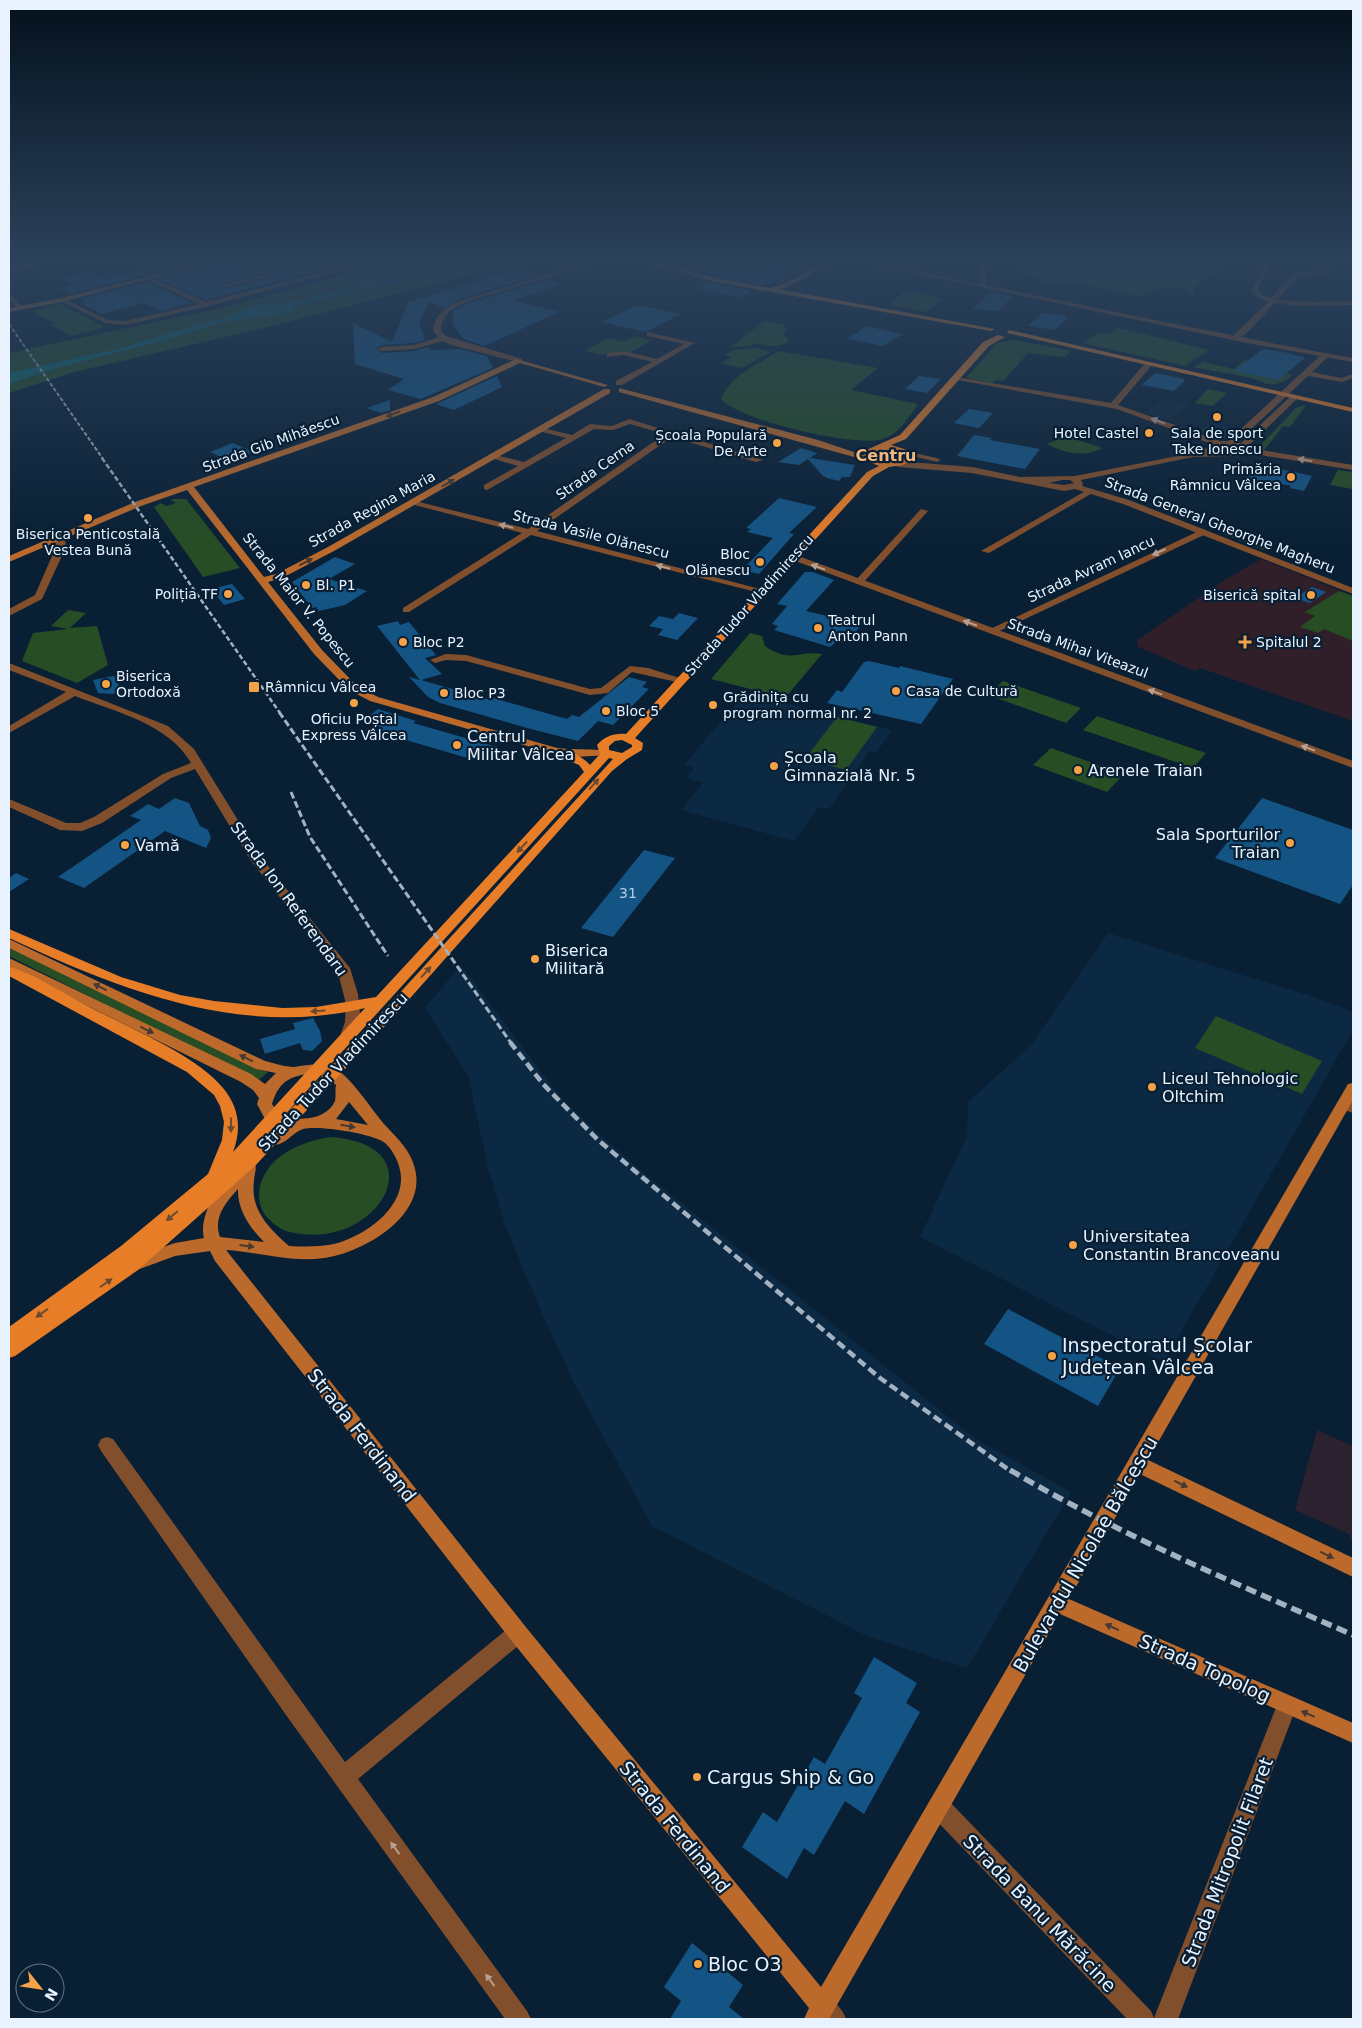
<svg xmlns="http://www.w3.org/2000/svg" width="1362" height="2028" viewBox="0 0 1362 2028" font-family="'DejaVu Sans',sans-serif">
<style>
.commercial{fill:#2b212f}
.built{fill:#0c2943}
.medical{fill:#301f28}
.green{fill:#264d24}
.water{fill:#0f696a}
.building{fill:#145485}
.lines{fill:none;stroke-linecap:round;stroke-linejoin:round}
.minor{fill:#824f2c;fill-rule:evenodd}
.tertiary{fill:#824f2c;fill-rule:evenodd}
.secondary{fill:#bb6a2c;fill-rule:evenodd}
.primary{fill:#e87d27;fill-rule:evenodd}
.rail-far4{stroke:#a3b2c1;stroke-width:2;stroke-dasharray:4 2;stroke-linecap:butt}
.rail-far3{stroke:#a3b2c1;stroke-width:2.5;stroke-dasharray:5 2.5;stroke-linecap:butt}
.rail-far2{stroke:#a3b2c1;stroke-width:3;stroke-dasharray:7 3;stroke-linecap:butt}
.rail-far1{stroke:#a3b2c1;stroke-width:4.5;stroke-dasharray:9 4.5;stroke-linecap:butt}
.rail{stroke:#a3b2c1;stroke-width:5.5;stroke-dasharray:11 5.5;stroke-linecap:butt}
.oneway{fill:#473931}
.oneway2{fill:#b5a196}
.oneway3{fill:#6d492e}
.poi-dot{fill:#f6a247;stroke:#081f34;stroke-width:2}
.labels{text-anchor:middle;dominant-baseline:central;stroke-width:4.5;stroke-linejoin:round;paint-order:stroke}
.far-poi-label{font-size:14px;fill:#e8f3ff;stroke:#081f34;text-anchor:start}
.far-street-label{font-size:14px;fill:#e8f3ff;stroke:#081f34}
.number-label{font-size:14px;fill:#b3cbe0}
.far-quarter-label{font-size:16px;font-weight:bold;fill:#f3b87f;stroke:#081f34}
.poi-label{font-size:16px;fill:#e8f3ff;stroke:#081f34;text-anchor:start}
.street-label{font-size:16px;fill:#e8f3ff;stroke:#081f34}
.near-poi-label{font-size:19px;fill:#e8f3ff;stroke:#081f34;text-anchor:start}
.near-street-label{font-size:19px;fill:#e8f3ff;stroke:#081f34}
</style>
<rect width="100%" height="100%" fill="#081f34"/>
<g class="commercial">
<polygon points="671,264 813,264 781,282 766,284 714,276"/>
<polygon points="1317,1430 1353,1446 1353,1543 1349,1534 1295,1510"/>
</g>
<g class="built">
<polygon points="1166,399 1189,405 1167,420 1145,412"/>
<polygon points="1211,423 1237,429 1226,438 1220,438 1197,431"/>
<polygon points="745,693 892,730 877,752 870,751 829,809 819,807 794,841 681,810 703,783 686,778 694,768 684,765"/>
<polygon points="1108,933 1311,996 1353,1012 1353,1030 1164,1362 920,1237 967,1136 968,1102 1031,1045"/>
<polygon points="461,965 560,1097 600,1135 644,1173 976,1439 1071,1492 967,1668 869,1637 652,1526 574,1383 537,1302 505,1225 488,1168 468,1076 425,1008"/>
</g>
<polygon class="medical" points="1261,559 1353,596 1353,721 1200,668 1195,671 1138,647 1137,640 1225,580"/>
<g class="green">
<polygon points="385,264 450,264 405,276 362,281 356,285 300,301 256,305 221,319 195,325 124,347 9,373 9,353 231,306"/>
<polygon points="463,264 510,264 272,326 74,372 9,393 9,384 54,369 152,344 223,322 289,313 296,306 366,288 415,280"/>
<polygon points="1020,264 1218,264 1226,268 1201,280 1194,288 1194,296 1179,287 1158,289 1138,296 1087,285 1048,284 1025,272"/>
<polygon points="905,290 943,299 926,312 890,305"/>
<polygon points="60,304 105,327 71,336 52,325 56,324 32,311"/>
<path d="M 764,321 L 784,325 L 787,330 L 783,333 L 789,341 C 776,349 769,346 754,343 L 750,346 L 731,347 Z"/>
<polygon points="1118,328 1209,350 1185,366 1083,343 1098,333 1109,334"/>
<polygon points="634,336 652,340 629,353 620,351 600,355 586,351 607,338 624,342"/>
<polygon points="1013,340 1072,351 1064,357 1028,353 1003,381 995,380 992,383 966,378 997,343"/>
<polygon points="758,348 771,352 742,368 721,363 732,357 724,355 733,350"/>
<path d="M 779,351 L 878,368 L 851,390 L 918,404 C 909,417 899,434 883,439 C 857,448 738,420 721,399 C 730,375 758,364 779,351 Z"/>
<path d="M 1245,360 L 1289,371 L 1287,373 L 1293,375 C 1283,383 1276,386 1263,383 L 1264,382 C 1243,374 1218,373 1194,367 L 1203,362 L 1234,369 Z"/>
<polygon points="1208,389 1227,393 1213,406 1195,403"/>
<polygon points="1306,405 1290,427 1283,426 1264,450 1258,448 1296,408"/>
<path d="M 1066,436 L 1102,448 C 1085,458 1064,453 1047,444 Z"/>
<polygon points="1338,470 1353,472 1353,489 1330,485"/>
<polygon points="174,499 186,499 240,568 203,577 154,507 161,503 166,506 176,503 171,500"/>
<polygon points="1229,529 1269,544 1263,550 1221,533"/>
<polygon points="1339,591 1353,596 1353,641 1324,629 1318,633 1300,627 1315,616 1305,612"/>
<polygon points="68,610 86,613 70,628 97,626 108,665 77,683 22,661 33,633 68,629 51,626"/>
<path d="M 750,633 L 762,636 L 765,646 C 791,664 799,650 822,654 L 785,698 L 711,679 Z"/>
<polygon points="1003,681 1081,708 1066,723 988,695"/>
<polygon points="1097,716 1206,753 1193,768 1083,730"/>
<polygon points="837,717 877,727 846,770 805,759"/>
<polygon points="1051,748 1124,774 1107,792 1033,765"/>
<polygon points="9,948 261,1070 268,1072 258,1081 9,956"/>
<polygon points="1216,1016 1322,1061 1302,1094 1195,1048"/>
<path d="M 330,1137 C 440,1144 379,1253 290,1232 C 280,1230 271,1222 265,1215 C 259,1206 258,1196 260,1186 C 269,1154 301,1142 330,1137 Z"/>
</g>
<polygon class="water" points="450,264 463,264 415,280 366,288 296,306 289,313 223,322 163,341 54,369 9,384 9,373 124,347 195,325 221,319 255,305 300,301 356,285 362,281 405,276"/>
<g class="building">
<polygon points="169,264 181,264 179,266 70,294 59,289 75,285 61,279 88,272 104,279"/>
<polygon points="213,264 239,264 259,274 222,284 220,288 222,290 305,269 314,272 206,300 158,279"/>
<polygon points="251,264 293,264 297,265 271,271"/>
<polygon points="764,264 802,264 775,281 763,285 718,277 738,265 757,268"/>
<polygon points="518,269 536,276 461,298 444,308 429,302 419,323 425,340 414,343 382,345 376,348 382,353 415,351 428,347 430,350 458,349 487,356 493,368 421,399 388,390 404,379 355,364 353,323 392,342 408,302"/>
<polygon points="546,280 560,285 513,300 559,312 484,346 464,339 453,325 453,311 467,304"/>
<polygon points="147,282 193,303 161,311 143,303 102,314 80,303 86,302 80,299"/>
<polygon points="708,282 715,284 752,291 741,297 697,289"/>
<polygon points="990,292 1013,296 998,311 973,309"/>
<polygon points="637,305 681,314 645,332 602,322"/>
<polygon points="1042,313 1060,315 1068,317 1055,330 1028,326"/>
<polygon points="867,326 879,329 903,334 883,346 847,339"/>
<polygon points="1263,349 1288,353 1305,358 1278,380 1234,371"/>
<polygon points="1155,373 1181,378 1185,380 1174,391 1142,385"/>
<polygon points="497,376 502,387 454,410 436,404"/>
<polygon points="919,376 941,379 927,393 905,389"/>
<polygon points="390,400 390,410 381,413 367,408"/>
<polygon points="969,409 993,413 979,428 954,423"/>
<polygon points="974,435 992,438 990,440 1040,449 1025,469 957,456"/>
<polygon points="233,443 253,452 230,461 210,452"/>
<polygon points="801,448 817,453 810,458 855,465 850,477 842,477 839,481 827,478 822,475 808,459 799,465 778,462"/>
<polygon points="1255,465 1290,471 1312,476 1304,491 1290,488 1291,486 1264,480 1262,483 1246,480"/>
<polygon points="779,498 817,507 789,533 794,534 759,574 742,570 773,538 747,532 751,529 746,528"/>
<polygon points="335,557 355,564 329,579 367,591 345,605 319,611 316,607 312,608 292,582"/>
<polygon points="805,572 813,572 834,580 806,611 862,624 848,642 835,643 830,647 774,630 778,626 772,624 787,606 777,604"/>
<polygon points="232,584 245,599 224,605 211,589"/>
<polygon points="1312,587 1326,592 1310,603 1295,598"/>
<polygon points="679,613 698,618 677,640 658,635 663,629 649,626 659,616 673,619"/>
<polygon points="398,621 400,625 409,622 436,655 425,658 442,674 421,680 487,699 490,697 567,719 572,715 579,717 629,677 647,682 642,687 649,689 613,725 598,721 578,741 527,728 440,703 428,697 409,677 420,680 377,626"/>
<polygon points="869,661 899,668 900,666 953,679 921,724 827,703 837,690 842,692 864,662"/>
<polygon points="114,676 120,688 114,694 98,693 93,680"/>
<polygon points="378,709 416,721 413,723 497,747 481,762 406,740 408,739 375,729 380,725 364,720"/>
<polygon points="175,798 189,803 200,826 208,830 211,838 206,848 165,831 84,888 58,877 141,820 130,816 148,804 159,809"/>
<polygon points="1262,798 1353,830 1353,885 1340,904 1215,858"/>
<polygon points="644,850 675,858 613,937 581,928"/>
<polygon points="16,873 29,879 9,892 9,878"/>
<polygon points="313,1018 320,1031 322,1041 312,1051 303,1050 300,1043 265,1054 260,1039 295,1029 293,1023"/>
<polygon points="1008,1309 1120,1368 1098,1406 984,1344"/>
<polygon points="874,1657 917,1683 906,1703 920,1712 864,1814 845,1801 814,1855 804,1848 787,1879 742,1847 763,1812 777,1822 814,1757 825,1764 862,1698 854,1693"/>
<polygon points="692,1943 743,1985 729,2007 744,2019 670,2019 681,2001 664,1987"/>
</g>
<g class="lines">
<g class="minor">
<polygon points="30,264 43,264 9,271 9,267"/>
<path d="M 241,264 C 252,263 260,272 271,273 C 285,274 301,263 317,264 L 222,288 L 222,286 L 264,275 Z"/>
<polygon points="356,264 365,264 209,306 126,325 105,323 59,300 64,299 108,320 126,321 199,304 146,279 146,277 150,277 206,302"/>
<polygon points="906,264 913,264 904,270 900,270 900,268"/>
<polygon points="979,264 985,264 986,287 981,286"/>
<path d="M 1265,264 L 1271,264 L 1257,290 L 1262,295 L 1271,298 L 1295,273 L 1321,271 L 1327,264 L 1333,264 L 1325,274 L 1299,276 L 1277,300 L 1315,302 L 1353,301 L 1353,305 L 1299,306 L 1274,303 C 1266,312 1245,340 1233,340 L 1233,336 L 1268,302 L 1257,297 L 1251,290 Z"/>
<polygon points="9,293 22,307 22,309 18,309 9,299"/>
<polygon points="647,332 695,343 622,385 616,385 616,381 652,362 624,355 607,357 607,353 624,351 657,359 684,344 647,336"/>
<polygon points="443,336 446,340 415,349 382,351 378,349 382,347 414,345"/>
<polygon points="1323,353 1330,355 1312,372 1341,378 1353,374 1353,378 1342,382 1308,376 1234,445 1228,445 1228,441"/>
<polygon points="1146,362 1153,364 1118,405 1223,442 1223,446 1217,446 1117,409 952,379 956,377 1111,403"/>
<polygon points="1292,395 1299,397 1246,448 1240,448 1240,444"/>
<polygon points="629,419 763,460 756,462 672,437 537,531 764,590 764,594 531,535 409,612 403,612 403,608 522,533 411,504 411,500 528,529 665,434 630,424 613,430 594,429 487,490 484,489 484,485 518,466 491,458 491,454 524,462 566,438 539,431 539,427 572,435 590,424 612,426"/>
<polygon points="1089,489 1096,491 989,553 981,551"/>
<polygon points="921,509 928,511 862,584 856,584 856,580"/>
<polygon points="1203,529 1206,530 1206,534 995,633 986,631"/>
<polygon points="60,534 65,537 66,547 42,599 9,616 9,609 35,595 56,547 55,537"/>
<polygon points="446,654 466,655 590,689 601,688 630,666 648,668 686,680 681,683 632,672 608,693 590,695 466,661 446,660 435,663 430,660"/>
<path d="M 9,663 L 168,726 L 194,749 L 260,856 L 350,968 L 358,994 L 360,1013 L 357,1031 L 351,1042 L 346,1044 L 339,1039 L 345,1022 L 346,1004 L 337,969 L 251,861 L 195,769 L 171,778 L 102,823 L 82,831 L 60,830 L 9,807 L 9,799 L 66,823 L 80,823 L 94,817 L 163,774 L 191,763 C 168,723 115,712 75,696 L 9,733 L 9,726 L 66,692 L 9,670 Z"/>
<polygon points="1344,1099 1353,1102 1353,1113 1339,1108 1337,1104 1339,1100"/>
<polygon points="107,1437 113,1439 345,1762 511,1626 518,1623 525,1626 528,1633 525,1640 358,1779 527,2011 531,2019 505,2019 286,1715 101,1451 98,1445 101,1439"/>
<polygon points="1287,1695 1294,1698 1297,1705 1178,2019 1127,2019 931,1815 928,1807 931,1799 939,1796 947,1799 1151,2011 1154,2018 1277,1705 1280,1698"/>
</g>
<g class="tertiary">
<path d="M 584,264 L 593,264 L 466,302 C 452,309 442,314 441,331 L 446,336 L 522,359 L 522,363 L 451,345 L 440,340 L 433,331 C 435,313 446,307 462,300 Z"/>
<path d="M 871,264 L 882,264 C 1039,295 1195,330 1353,358 L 1353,362 L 1247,343 Z"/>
<path d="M 1223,441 L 1238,442 L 1249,448 L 1353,465 L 1353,470 L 1248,453 L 1238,456 L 1193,457 L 1081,480 L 1083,484 L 1082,486 L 1129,500 L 1353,588 L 1353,594 L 1123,504 L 1075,489 L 1064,491 L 972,473 L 898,467 L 894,464 L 898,461 L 972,467 L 1020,477 L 1075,476 L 1198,452 ZM 1224,446 L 1234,446 L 1240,451 L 1209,452 ZM 1062,480 L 1070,480 L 1074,483 L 1064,485 L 1049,483 Z"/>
<polygon points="905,451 937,458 941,460 937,462 908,455 905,455"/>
<polygon points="793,554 1353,761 1353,768 790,559 790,555"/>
<path d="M 823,1995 C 834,2000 842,2008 846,2019 L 818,2019 L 811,2007 L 815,1999 Z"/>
</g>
<g class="secondary">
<polygon points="197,264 206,264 62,302 9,312 9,308 62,298"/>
<path d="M 516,359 L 608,385 L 604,387 L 520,363 L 439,401 L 194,487 L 264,577 L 276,574 L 328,547 L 604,389 L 610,389 L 610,393 L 334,551 L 282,578 L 268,582 L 322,650 L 357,686 L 378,697 L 557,748 C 568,750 606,748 612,753 L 610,755 L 574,757 L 552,753 L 370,701 L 349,690 L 314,654 L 187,490 L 141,506 L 9,562 L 9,556 L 135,502 L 433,397 Z"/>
<polygon points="619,388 818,440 872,458 865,460 619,392"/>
<path d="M 9,939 L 265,1061 C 273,1063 285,1067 294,1067 C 310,1065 319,1062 335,1069 C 349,1074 374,1113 385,1125 C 398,1139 411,1151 415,1169 C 427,1216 363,1253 324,1258 C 291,1263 259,1252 226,1250 L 525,1626 L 821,1987 L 1348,1084 L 1353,1083 L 1353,1100 L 1148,1460 L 1353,1558 L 1353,1577 L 1140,1474 L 1069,1599 L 1353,1723 L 1353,1743 L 1060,1614 L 829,2019 L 804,2019 L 809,2008 L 511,1640 L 215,1261 L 210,1251 L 175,1256 L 137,1270 L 131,1268 L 129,1263 L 131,1258 L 175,1243 L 204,1238 C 198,1218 220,1174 240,1172 L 244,1162 L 254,1162 C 258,1168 254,1174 254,1181 C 250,1210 269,1228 289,1246 C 306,1247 322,1247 338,1243 C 368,1234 408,1205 400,1170 C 398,1160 391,1146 382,1141 C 368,1133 318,1125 303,1129 C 291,1133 284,1148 270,1144 L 268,1140 L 283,1127 L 265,1119 L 257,1104 L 259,1098 L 253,1090 L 241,1082 L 9,967 L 9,958 L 251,1074 L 265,1084 L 276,1073 L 256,1069 L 9,948 ZM 313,1073 L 327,1077 L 336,1085 C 335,1090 336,1097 335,1101 C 325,1124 283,1124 272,1104 C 279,1081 290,1076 313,1073 ZM 349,1102 L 368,1125 L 336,1119 ZM 238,1189 C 237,1209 250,1228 264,1242 L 220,1237 C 213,1218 225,1203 238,1189 Z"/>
</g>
<g class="primary">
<polygon points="651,264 660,264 715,278 770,288 784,284 821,264 828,264 788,287 778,289 995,329 991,331 715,282"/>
<polygon points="1009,330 1353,408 1353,412 1007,333"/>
<path d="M 998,335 L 1005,337 L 989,346 L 906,439 L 891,445 L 911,451 L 912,460 L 903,465 L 889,467 L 873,476 L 635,738 L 643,743 L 642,750 L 627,759 L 612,771 L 396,1014 L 255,1166 L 138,1270 L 15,1356 L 9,1358 L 9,1327 L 121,1246 L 208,1174 L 222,1140 L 224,1122 L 220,1106 L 214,1095 L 187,1072 L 9,976 L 9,967 C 31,972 59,991 80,1002 C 120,1024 196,1054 223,1088 C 239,1107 242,1129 233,1152 L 365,1008 C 241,1038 120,990 9,938 L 9,929 L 121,977 L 180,995 L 214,1001 L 282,1008 L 316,1007 L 376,997 L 584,772 L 579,765 L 552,753 L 552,749 C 562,746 584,757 590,765 L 600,754 L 597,745 C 605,736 614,733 626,734 L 867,472 L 879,466 L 865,460 L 864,451 L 900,435 L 983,342 ZM 881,450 L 895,450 L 904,454 L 905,457 C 894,464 882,463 872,457 L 871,454 ZM 622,740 L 632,745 L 632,747 L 622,753 L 609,750 L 609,746 L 615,741 ZM 609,758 L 613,759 L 386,1008 L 262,1140 Z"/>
</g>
<polyline class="rail-far4" points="9,324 103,459"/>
<polyline class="rail-far3" points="102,458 280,713"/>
<g class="rail-far2">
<polyline points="279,712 511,1043"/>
<polyline points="291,792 310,837 388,956"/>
</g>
<polyline class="rail-far1" points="510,1042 543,1084 597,1139 880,1378 1012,1472"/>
<path class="rail" d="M 1010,1470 C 1120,1535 1237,1584 1353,1635"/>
</g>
<defs><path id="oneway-solid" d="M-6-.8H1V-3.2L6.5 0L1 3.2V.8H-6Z" transform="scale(1.25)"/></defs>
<g class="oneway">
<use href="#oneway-solid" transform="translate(393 414) rotate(161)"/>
<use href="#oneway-solid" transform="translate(448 483) rotate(-30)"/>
<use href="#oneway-solid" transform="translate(306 562) rotate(-27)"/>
<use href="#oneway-solid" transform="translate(100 987) rotate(-154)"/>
<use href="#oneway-solid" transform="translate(147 1030) rotate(26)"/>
<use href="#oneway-solid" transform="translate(246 1058) rotate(-154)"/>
<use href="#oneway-solid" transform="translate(348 1126) rotate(10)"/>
<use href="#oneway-solid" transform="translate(247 1246) rotate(7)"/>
<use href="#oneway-solid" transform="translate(1181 1484) rotate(26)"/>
<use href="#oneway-solid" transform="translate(1327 1555) rotate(26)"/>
<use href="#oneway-solid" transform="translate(1112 1627) rotate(-156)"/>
<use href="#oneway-solid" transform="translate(1308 1714) rotate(-157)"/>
</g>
<g class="oneway2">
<use href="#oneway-solid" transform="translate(1158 421) rotate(-159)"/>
<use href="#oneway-solid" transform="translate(1305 460) rotate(-170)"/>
<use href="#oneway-solid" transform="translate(506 526) rotate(-166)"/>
<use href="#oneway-solid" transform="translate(1159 552) rotate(155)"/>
<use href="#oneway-solid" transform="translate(663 567) rotate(-166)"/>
<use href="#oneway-solid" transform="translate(818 567) rotate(-160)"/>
<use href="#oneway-solid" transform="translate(970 623) rotate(-160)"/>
<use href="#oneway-solid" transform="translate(1155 692) rotate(-160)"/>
<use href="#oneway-solid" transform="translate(1308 748) rotate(-160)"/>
<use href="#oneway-solid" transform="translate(395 1848) rotate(-126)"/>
<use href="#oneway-solid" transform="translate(490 1980) rotate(-126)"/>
</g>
<g class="oneway3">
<use href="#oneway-solid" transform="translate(594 784) rotate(-48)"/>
<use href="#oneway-solid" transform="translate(522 847) rotate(133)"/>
<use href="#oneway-solid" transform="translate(426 972) rotate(-48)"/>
<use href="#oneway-solid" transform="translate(318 1011) rotate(177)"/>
<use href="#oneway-solid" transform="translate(231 1125) rotate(90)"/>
<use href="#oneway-solid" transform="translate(172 1216) rotate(140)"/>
<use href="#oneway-solid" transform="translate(106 1283) rotate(-35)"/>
<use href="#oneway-solid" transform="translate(42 1313) rotate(145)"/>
</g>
<linearGradient id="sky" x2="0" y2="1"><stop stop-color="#04111d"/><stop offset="0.48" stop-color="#2c425c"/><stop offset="1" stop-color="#2c425c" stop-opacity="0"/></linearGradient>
<rect width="1362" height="548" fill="url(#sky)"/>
<g class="poi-dot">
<circle cx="1217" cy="417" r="5"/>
<circle cx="1149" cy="433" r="5"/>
<circle cx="777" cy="443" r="5"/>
<circle cx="1291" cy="477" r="5"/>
<circle cx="88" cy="518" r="5"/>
<circle cx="760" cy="562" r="5"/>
<circle cx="306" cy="585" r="5"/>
<circle cx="228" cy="594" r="5"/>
<circle cx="1311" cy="595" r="5"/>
<circle cx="818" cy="628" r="5"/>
<circle cx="403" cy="642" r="5"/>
<path d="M1242.5 634.5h5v5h5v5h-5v5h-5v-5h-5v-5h5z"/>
<circle cx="106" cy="684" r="5"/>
<rect x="248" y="681" width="12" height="12" rx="2.5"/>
<circle cx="896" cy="691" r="5"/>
<circle cx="444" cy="693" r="5"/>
<circle cx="354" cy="703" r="5"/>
<circle cx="713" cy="705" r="5"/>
<circle cx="606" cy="711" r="5"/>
<circle cx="457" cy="745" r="5"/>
<circle cx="774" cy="766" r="5"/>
<circle cx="1078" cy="770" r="5"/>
<circle cx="1290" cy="843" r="5"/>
<circle cx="125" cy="845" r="5"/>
<circle cx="535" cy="959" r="5"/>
<circle cx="1152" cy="1087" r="5"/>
<circle cx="1073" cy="1245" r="5"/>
<circle cx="1052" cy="1356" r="5"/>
<circle cx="697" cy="1777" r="5"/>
<circle cx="698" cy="1964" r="5"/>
</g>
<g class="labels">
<g class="far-poi-label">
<text x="1139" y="433" text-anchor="end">Hotel Castel</text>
<text x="1217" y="433" text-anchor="middle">Sala de sport<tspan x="1217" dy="16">Take Ionescu</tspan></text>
<text x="767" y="435" text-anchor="end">Școala Populară<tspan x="767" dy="16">De Arte</tspan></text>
<text x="1281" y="469" text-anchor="end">Primăria<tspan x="1281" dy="16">Râmnicu Vâlcea</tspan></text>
<text x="88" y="534" text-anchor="middle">Biserica Penticostală<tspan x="88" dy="16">Vestea Bună</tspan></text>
<text x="750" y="554" text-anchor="end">Bloc<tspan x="750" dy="16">Olănescu</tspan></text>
<text x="316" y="585">Bl. P1</text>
<text x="218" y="594" text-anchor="end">Poliția TF</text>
<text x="1301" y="595" text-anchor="end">Biserică spital</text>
<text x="828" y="620">Teatrul<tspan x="828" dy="16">Anton Pann</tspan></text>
<text x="413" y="642">Bloc P2</text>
<text x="1256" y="642">Spitalul 2</text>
<text x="116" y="676">Biserica<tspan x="116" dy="16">Ortodoxă</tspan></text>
<text x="265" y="687">Râmnicu Vâlcea</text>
<text x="906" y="691">Casa de Cultură</text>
<text x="454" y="693">Bloc P3</text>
<text x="723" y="697">Grădinița cu<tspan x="723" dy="16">program normal nr. 2</tspan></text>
<text x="616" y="711">Bloc 5</text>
<text x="354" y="719" text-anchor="middle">Oficiu Poștal<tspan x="354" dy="16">Express Vâlcea</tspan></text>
</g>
<g class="far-street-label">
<text transform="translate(271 443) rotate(-20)">Strada Gib Mihăescu</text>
<text transform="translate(595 470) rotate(-35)">Strada Cerna</text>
<text transform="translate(372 509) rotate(-29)">Strada Regina Maria</text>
<text transform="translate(1220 525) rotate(21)">Strada General Gheorghe Magheru</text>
<text transform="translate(591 534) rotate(14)">Strada Vasile Olănescu</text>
<text transform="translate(1091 569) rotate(-25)">Strada Avram Iancu</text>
<text transform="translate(299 600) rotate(51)">Strada Maior V. Popescu</text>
<text transform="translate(749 605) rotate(-48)">Strada Tudor Vladimirescu</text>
<text transform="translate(1078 648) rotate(20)">Strada Mihai Viteazul</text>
</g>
<g class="number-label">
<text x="628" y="893">31</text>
</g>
<g class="far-quarter-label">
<text x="886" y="455">Centru</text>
</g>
<g class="poi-label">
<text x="467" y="736">Centrul<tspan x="467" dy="18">Militar Vâlcea</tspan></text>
<text x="784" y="757">Școala<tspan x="784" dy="18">Gimnazială Nr. 5</tspan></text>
<text x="1088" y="770">Arenele Traian</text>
<text x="1280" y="834" text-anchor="end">Sala Sporturilor<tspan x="1280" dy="18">Traian</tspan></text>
<text x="135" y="845">Vamă</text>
<text x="545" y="950">Biserica<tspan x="545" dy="18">Militară</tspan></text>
<text x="1162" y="1078">Liceul Tehnologic<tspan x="1162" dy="18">Oltchim</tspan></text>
<text x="1083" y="1236">Universitatea<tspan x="1083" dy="18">Constantin Brancoveanu</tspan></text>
</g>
<g class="street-label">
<text transform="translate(289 899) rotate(54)">Strada Ion Referendaru</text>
<text transform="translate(333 1072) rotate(-47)">Strada Tudor Vladimirescu</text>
</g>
<g class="near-poi-label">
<text x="1062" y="1345">Inspectoratul Școlar<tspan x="1062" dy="22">Județean Vâlcea</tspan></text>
<text x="707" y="1777">Cargus Ship &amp; Go</text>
<text x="708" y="1964">Bloc O3</text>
</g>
<g class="near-street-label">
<text transform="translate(362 1435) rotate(52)">Strada Ferdinand</text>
<text transform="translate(1085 1554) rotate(-60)">Bulevardul Nicolae Bălcescu</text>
<text transform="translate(1205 1668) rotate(24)">Strada Topolog</text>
<text transform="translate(675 1827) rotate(51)">Strada Ferdinand</text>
<text transform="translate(1227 1862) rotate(-69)">Strada Mitropolit Filaret</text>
<text transform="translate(1040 1913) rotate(46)">Strada Banu Mărăcine</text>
</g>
</g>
<rect width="1362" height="2028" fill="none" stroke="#e8f3ff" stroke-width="20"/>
<g transform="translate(40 1988) rotate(120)"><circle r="24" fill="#081f34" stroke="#627485"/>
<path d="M0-4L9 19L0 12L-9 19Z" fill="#f6a247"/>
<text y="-8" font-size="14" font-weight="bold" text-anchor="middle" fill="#e8f3ff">N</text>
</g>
</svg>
